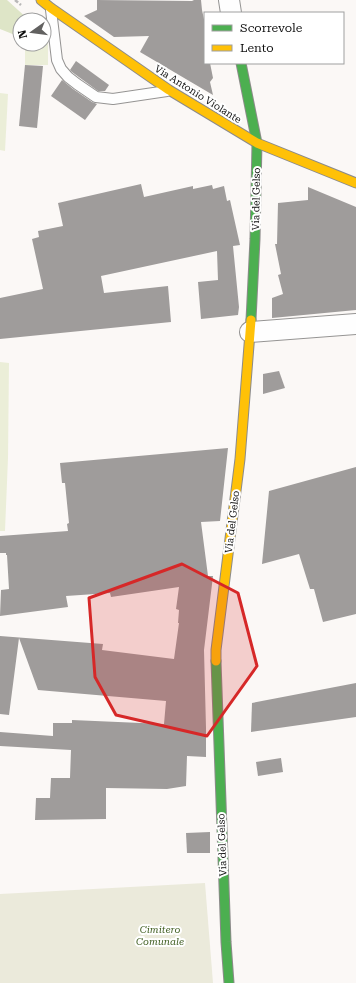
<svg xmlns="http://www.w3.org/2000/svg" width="356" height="983" viewBox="0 0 356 983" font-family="'Roboto Serif',serif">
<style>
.green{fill:#ebeed8}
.forest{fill:#dee5c7}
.cemetery{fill:#ebeadb}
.building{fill:#9f9c9b}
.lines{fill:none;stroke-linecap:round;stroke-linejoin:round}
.lane-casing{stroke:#959493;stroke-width:12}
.street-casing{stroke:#959493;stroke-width:22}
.fast-casing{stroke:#8c8b8a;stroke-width:11}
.slow-casing{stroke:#8c8b8a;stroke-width:11}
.path{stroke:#b9b8b8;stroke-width:2.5;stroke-dasharray:4 2;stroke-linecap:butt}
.lane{stroke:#fefefe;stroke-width:10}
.street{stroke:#fefefe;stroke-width:20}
.fast{stroke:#4caf50;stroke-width:9}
.slow{stroke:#ffc107;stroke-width:9}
.marked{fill:#d62828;fill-opacity:0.2;stroke:#d62828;stroke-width:3;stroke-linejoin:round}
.labels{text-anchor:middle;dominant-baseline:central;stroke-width:4;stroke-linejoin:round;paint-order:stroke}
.street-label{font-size:10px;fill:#0f0f0f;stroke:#fff}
.park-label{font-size:10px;font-style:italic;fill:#436125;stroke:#fff}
</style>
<rect width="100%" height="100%" fill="#fbf8f6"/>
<g class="green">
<polygon points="44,34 45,34 48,38 48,65 25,65 25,44 44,44"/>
<polygon points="0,93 8,94 5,151 0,150"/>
<polygon points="0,362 9,363 8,458 5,531 0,531"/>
</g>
<polygon class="forest" points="0,0 7,0 29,20 20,20 20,37 0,29"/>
<polygon class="cemetery" points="205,883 213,983 0,983 0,894"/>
<g class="building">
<polygon points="97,0 192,1 194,0 201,0 202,10 205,24 205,63 210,63 213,78 210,82 213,95 140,52 149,36 114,37 84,16 97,10"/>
<polygon points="76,61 109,85 105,91 98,91 72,72 70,70"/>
<polygon points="25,65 43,66 37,128 19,126"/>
<polygon points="62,80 73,89 92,102 97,104 85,120 51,96"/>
<polygon points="141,184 144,197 193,186 193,189 212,185 213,189 224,186 227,201 230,200 240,245 233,246 239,307 238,315 201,319 198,282 218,280 217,251 101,276 104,293 168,286 171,322 0,339 0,298 43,289 32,239 39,237 38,231 63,226 58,203"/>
<polygon points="308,187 356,207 356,310 272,318 272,298 283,294 278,275 281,274 275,244 277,244 278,203 308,200"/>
<polygon points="279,371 285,388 263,394 263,374"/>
<polygon points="228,448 220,521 201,522 208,576 213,576 204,650 206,728 206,757 187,756 186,786 167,789 106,788 106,819 35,820 36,798 50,798 51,778 70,778 71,750 0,746 0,732 53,736 53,723 72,723 72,720 164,724 166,701 38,690 19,638 9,715 0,714 0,636 103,644 102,650 174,659 179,623 178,623 179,610 176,609 179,587 111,597 110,593 66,596 68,607 0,616 1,590 9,589 7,555 6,555 6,553 0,553 0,536 68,531 67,524 69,523 65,483 62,483 60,463"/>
<polygon points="356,467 356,614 323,622 314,589 310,589 299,554 262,564 269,491"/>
<polygon points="356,683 356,717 251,732 252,703"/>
<polygon points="281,758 283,772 258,776 256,762"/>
<polygon points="210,832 210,853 187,853 186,833"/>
</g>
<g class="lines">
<defs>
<polyline id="lane" points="51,10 57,60 61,69 68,77 77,84 96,97 113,99 167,91"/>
<g id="street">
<polyline points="229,0 231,13"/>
<polyline points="250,332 356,324"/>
</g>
<g id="fast">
<polyline points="241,63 257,143 255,239 251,320"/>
<polyline points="216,661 226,942 229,983"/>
</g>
<g id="slow">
<polyline points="41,0 51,8 169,90 257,143 356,183"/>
<polyline points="216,661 216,650 240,459 251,320"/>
</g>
</defs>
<use href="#lane" class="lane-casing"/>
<use href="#street" class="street-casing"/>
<use href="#fast" class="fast-casing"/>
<use href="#slow" class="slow-casing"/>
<polyline class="path" points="15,0 21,5"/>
<use href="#lane" class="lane"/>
<use href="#street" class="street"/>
<use href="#fast" class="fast"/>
<use href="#slow" class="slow"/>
</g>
<path class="marked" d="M 182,564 L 238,593 L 257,666 L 207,736 L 116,715 L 95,677 L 89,598 Z"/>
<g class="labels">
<g class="street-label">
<text transform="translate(198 94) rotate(32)">Via Antonio Violante</text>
<text transform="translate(256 199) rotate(-89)">Via del Gelso</text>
<text transform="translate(232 522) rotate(-83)">Via del Gelso</text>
<text transform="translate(222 845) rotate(-92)">Via del Gelso</text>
</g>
<g class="park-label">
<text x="160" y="929">Cimitero<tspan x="160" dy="12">Comunale</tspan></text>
</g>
</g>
<rect x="204" y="12" width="140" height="52" fill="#ffffff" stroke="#9f9f9f"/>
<rect x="212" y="25" width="20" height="6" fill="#4caf50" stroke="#9f9f9f"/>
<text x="240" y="32" font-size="12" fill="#0f0f0f">Scorrevole</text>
<rect x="212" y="45" width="20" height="6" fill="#ffc107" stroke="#9f9f9f"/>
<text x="240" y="52" font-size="12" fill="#0f0f0f">Lento</text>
<g transform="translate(32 32) rotate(256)"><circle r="19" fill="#ffffff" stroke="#9f9f9f"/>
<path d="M0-3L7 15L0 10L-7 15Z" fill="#626160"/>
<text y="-6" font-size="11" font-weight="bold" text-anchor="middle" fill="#0f0f0f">N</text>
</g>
</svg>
